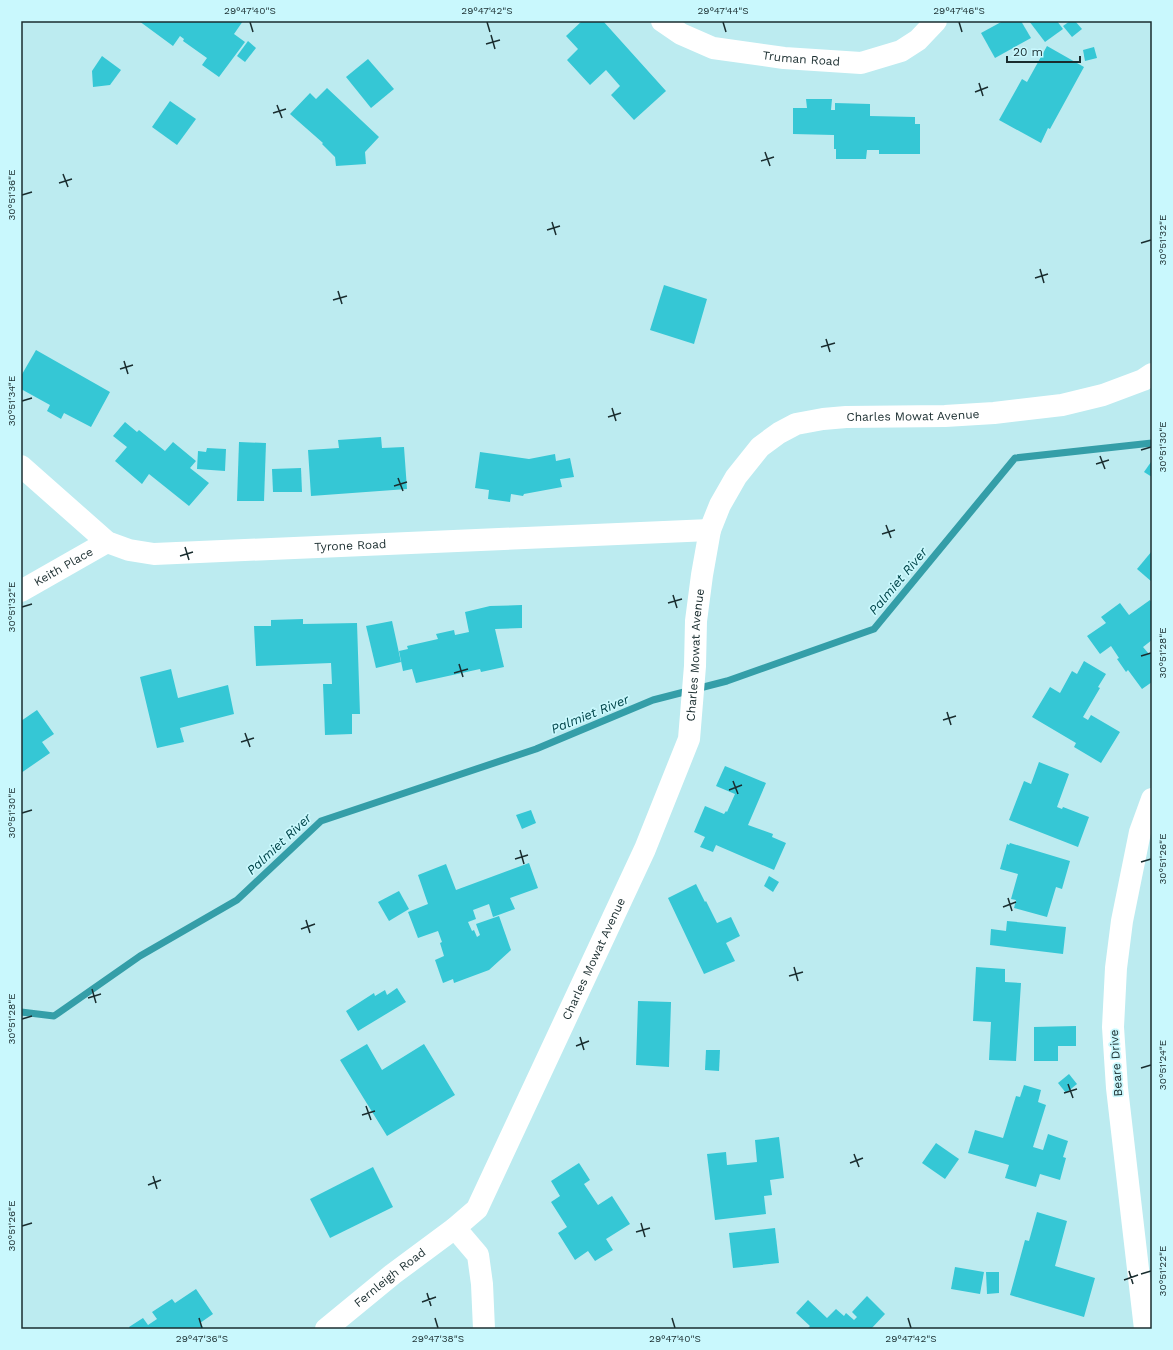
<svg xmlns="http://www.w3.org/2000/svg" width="1173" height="1350" viewBox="0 0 1173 1350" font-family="'Work Sans',sans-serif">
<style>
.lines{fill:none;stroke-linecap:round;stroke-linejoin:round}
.stream{stroke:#349ea8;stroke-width:7}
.building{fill:#35c7d5}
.street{stroke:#fff;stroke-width:22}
.ticks{fill:none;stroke:#1a2d2f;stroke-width:1.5}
.labels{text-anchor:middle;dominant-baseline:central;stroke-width:3.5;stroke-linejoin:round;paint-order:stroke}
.street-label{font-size:12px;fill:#1a2d2f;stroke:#c9f8fd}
.water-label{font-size:13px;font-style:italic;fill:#014449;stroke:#c9f8fd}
.neatline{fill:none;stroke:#1a2d2f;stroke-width:1.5}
.ticks-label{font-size:10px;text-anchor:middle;fill:#1a2d2f}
</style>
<rect width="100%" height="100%" fill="#bcebf0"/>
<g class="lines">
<polyline class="stream" points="21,1012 54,1016 140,956 237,900 321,821 536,749 653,700 727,681 874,629 1015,458 1152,443"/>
</g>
<g class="building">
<polygon points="139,21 243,21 234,34 245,42 219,77 202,65 207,58 183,41 184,39 180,36 173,46"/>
<polygon points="582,21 603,21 666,91 634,120 611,95 620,86 606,70 590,85 567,60 578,49 566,36"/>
<polygon points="1003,21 1021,21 1031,38 995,58 981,33"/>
<polygon points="1029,21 1057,21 1063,29 1045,42"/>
<polygon points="1070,21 1075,21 1082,29 1072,37 1063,26"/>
<polygon points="248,41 256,48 245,62 237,56"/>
<polygon points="1047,46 1084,67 1050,129 1048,128 1041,143 999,120 1022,79 1027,82"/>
<polygon points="1094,47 1097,58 1085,61 1083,50"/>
<polygon points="102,56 121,70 110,85 93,87 92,71"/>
<polygon points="368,59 394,89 371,108 346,77"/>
<polygon points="327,88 379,137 365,152 366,164 336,166 335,157 322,144 323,143 290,114 310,93 316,99"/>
<polygon points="806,99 832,99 831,110 835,110 835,103 870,104 870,116 915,117 915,124 920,124 920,154 879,154 879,150 867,150 866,159 836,159 836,149 834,149 834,135 793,134 793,108 807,108"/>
<polygon points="170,101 196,119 177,145 152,127"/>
<polygon points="664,285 707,299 694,344 650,330"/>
<polygon points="36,350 110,392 91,427 64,413 61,419 47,411 50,405 21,389 21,376"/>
<polygon points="125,422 137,432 139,430 165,451 173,442 196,461 190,468 209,483 189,506 149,474 142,484 115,461 127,447 113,436"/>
<polygon points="381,437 382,448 404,447 407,489 311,496 308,450 339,448 338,440"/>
<polygon points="239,442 266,443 264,501 237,501"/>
<polygon points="207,448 226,449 225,471 197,469 198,451 206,452"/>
<polygon points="480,452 529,459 555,454 556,461 570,458 574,477 560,479 562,487 524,494 523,496 511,494 510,502 488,499 489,490 475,488"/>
<polygon points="1151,462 1152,462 1152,477 1144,472"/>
<polygon points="301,468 302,492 273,492 272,469"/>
<polygon points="1152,551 1152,582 1137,569"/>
<polygon points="1150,600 1152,603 1152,640 1143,647 1149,654 1152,652 1152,682 1142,689 1128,670 1126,672 1117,659 1119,658 1111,646 1100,654 1087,636 1106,623 1101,617 1120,603 1129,615"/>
<polygon points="522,605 522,628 495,629 504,667 481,672 480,669 416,683 412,669 403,671 399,651 408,649 407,646 438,639 436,634 454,630 455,635 469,632 465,612 490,606"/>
<polygon points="303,619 303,624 357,623 360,714 352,714 352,734 325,735 323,684 332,684 331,663 256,666 254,626 271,626 271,620"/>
<polygon points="392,621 401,662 376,668 366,626"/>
<polygon points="1084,661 1106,674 1098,687 1100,688 1083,717 1088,720 1091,715 1120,732 1101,763 1074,747 1076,743 1032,717 1050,687 1060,693 1072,671 1077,674"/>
<polygon points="171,669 178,698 228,685 234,714 180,728 184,742 157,748 140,677"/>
<polygon points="37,710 54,734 42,742 50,753 21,773 21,721"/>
<polygon points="1039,762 1069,774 1057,807 1062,809 1063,807 1089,817 1078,847 1009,820 1024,781 1031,784"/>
<polygon points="725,766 766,783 748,825 773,834 772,837 786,843 774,870 716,845 713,852 700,847 705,837 694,832 705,806 724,814 726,811 727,812 735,794 716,786"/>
<polygon points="531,810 536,823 522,829 516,815"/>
<polygon points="1010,843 1070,861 1062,889 1056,887 1047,917 1014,908 1016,900 1011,899 1018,874 1000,869 1007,844 1009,845"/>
<polygon points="529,863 538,888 510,898 515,909 493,917 489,904 473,910 476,919 468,922 472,931 474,930 477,937 480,935 476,924 499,916 511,950 489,970 454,983 453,979 443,983 435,960 444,956 440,943 442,942 438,931 418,938 408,912 428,904 418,875 446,864 456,890"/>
<polygon points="769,876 779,882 773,892 764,886"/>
<polygon points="696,884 705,902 706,901 717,923 731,917 740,936 726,943 735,961 704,974 668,898"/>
<polygon points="399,891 409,909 389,921 378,902"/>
<polygon points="1007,921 1066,927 1063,954 990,945 991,929 1006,931"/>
<polygon points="976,967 1005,969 1005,982 1021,983 1016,1061 989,1060 991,1022 973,1021"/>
<polygon points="397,988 406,1002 358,1031 346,1011 374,993 375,996 385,990 387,995"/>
<polygon points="638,1001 671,1002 669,1067 636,1065"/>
<polygon points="1076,1026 1076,1046 1058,1046 1058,1061 1034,1061 1034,1027"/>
<polygon points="367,1044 382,1070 424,1044 455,1095 387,1136 340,1060"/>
<polygon points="706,1050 720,1050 719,1071 705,1070"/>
<polygon points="1069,1074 1077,1084 1066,1093 1058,1083"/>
<polygon points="1024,1085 1041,1090 1038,1102 1046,1105 1033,1147 1043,1150 1048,1134 1068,1141 1063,1157 1066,1158 1060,1180 1040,1174 1036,1187 1005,1178 1009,1165 968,1153 975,1130 1003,1138 1016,1096 1020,1097"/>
<polygon points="779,1137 784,1178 770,1180 772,1195 764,1196 766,1214 715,1220 707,1154 726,1152 727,1165 757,1162 755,1140"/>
<polygon points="936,1143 959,1159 945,1179 922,1163"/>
<polygon points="579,1163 590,1180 584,1184 598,1205 612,1196 630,1224 606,1239 613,1250 595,1261 588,1251 575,1260 558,1233 567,1227 551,1202 560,1196 551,1181"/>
<polygon points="373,1167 393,1207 330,1238 310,1199"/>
<polygon points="1037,1212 1067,1221 1055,1266 1095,1278 1084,1317 1010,1295 1025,1240 1029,1241"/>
<polygon points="775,1228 779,1263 733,1268 729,1233"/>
<polygon points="955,1267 984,1272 980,1294 951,1289"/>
<polygon points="986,1272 999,1272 999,1293 987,1294"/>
<polygon points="196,1289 213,1314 200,1323 204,1329 130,1329 129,1327 143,1318 148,1325 157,1319 152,1312 172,1299 175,1303"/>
<polygon points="867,1296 885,1314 871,1329 807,1329 810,1326 796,1313 808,1300 827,1318 836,1309 844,1316 846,1313 854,1320 857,1317 852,1312"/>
</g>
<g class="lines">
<g class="street">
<path id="s1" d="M 662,21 L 681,34 L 713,48 L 784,58 L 861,63 L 901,51 L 918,40 L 936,21"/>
<path id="s2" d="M 21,466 L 107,542 L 129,550 L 154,554 L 710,530"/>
<path id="s3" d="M 21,591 L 107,542"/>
<polyline points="455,1228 478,1255 482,1284 484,1329"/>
<path id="s4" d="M 326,1329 L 393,1274 L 455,1228 L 477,1209 L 645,849 L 689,739 L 695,666 L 696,621 L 702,575 L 710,530 L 720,505 L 736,477 L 760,447 L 779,433 L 796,424 L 823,419 L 846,417 L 945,416 L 994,413 L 1062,405 L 1103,395 L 1143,380 L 1152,374"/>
<polyline points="1145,1329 1117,1088 1113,1027 1116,968 1122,921 1140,832 1152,799"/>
</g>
</g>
<path class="ticks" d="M 250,22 L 253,32M 487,22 L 490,32M 723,22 L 726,32M 959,22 L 962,32M 491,35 L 495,49M 486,44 L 500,40M 979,83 L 983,96M 975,92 L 988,87M 277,105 L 282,118M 273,113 L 286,109M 765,152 L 770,166M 761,161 L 774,157M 63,174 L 68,187M 59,183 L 72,179M 22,195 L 32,192M 552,222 L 556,235M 547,230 L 560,226M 1141,243 L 1151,240M 1040,269 L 1044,283M 1035,278 L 1048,274M 338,291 L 342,304M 333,300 L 347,296M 826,339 L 830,352M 821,347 L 835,343M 124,361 L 128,374M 120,369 L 133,365M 22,401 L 32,398M 612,408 L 616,421M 608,417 L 621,413M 1141,450 L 1151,447M 1100,456 L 1105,469M 1096,464 L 1109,460M 398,478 L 403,491M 394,486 L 407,482M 886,525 L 891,538M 882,534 L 895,530M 185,547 L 189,560M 180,556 L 193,552M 673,595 L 677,608M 668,603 L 682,599M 22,607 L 32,604M 1141,656 L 1151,653M 459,664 L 463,677M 454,673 L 468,669M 947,712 L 951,725M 943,720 L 956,716M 245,733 L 250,747M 241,742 L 254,738M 733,781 L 738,794M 729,790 L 742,785M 22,813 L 32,810M 520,850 L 524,864M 515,859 L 528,855M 1141,862 L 1151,859M 1008,898 L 1012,911M 1003,907 L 1016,902M 306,920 L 310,933M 301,929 L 315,924M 794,967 L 798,981M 789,976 L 803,972M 92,989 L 96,1003M 88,998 L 101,994M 22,1019 L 32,1016M 580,1037 L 584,1050M 576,1046 L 589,1041M 1141,1068 L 1151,1065M 1068,1084 L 1073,1098M 1064,1093 L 1077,1089M 366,1106 L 371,1120M 362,1115 L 375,1111M 854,1154 L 859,1167M 850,1163 L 863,1158M 153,1176 L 157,1189M 148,1185 L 161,1180M 641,1223 L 645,1237M 22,1226 L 32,1223M 636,1232 L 650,1228M 1129,1271 L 1133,1284M 1141,1274 L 1151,1271M 1124,1280 L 1138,1275M 427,1293 L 431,1306M 422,1302 L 436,1297M 199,1318 L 202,1328M 435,1318 L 438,1328M 672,1318 L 675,1328M 908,1318 L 911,1328"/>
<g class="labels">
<g class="street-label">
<text stroke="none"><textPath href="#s1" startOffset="147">Truman Road</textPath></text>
<text stroke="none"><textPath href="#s4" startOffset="1177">Charles Mowat Avenue</textPath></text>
<text stroke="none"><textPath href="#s2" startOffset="360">Tyrone Road</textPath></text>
<text stroke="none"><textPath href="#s3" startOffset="49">Keith Place</textPath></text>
<text stroke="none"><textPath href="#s4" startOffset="793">Charles Mowat Avenue</textPath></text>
<text stroke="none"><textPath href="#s4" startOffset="469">Charles Mowat Avenue</textPath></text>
<text transform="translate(1116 1063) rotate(-94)">Beare Drive</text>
<text stroke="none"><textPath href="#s4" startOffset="82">Fernleigh Road</textPath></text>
</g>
<g class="water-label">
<text transform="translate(898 581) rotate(-50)">Palmiet River</text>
<text transform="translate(590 714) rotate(-22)">Palmiet River</text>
<text transform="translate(279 844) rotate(-43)">Palmiet River</text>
</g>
</g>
<rect width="1173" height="1350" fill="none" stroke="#c9f8fd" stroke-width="44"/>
<path d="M1007 56v6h73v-6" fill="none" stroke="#1a2d2f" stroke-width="2"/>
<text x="1013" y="56" font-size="12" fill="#1a2d2f" stroke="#c9f8fd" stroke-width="3" paint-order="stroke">20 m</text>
<rect x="22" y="22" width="1129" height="1306" class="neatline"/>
<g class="ticks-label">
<text x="250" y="14">29°47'40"S</text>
<text x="487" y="14">29°47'42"S</text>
<text x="723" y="14">29°47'44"S</text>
<text x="959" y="14">29°47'46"S</text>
<text transform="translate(11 195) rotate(-90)" y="4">30°51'36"E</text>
<text transform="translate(1162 240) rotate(-90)" y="4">30°51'32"E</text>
<text transform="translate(11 401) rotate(-90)" y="4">30°51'34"E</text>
<text transform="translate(1162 447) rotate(-90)" y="4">30°51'30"E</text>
<text transform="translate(11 607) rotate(-90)" y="4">30°51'32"E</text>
<text transform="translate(1162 653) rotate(-90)" y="4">30°51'28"E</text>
<text transform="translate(11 813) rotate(-90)" y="4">30°51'30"E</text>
<text transform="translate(1162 859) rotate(-90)" y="4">30°51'26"E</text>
<text transform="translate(11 1019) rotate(-90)" y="4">30°51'28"E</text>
<text transform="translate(1162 1065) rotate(-90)" y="4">30°51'24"E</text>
<text transform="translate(11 1226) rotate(-90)" y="4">30°51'26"E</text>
<text transform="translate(1162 1271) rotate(-90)" y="4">30°51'22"E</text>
<text x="202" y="1342">29°47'36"S</text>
<text x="438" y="1342">29°47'38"S</text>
<text x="675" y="1342">29°47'40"S</text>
<text x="911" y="1342">29°47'42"S</text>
</g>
</svg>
